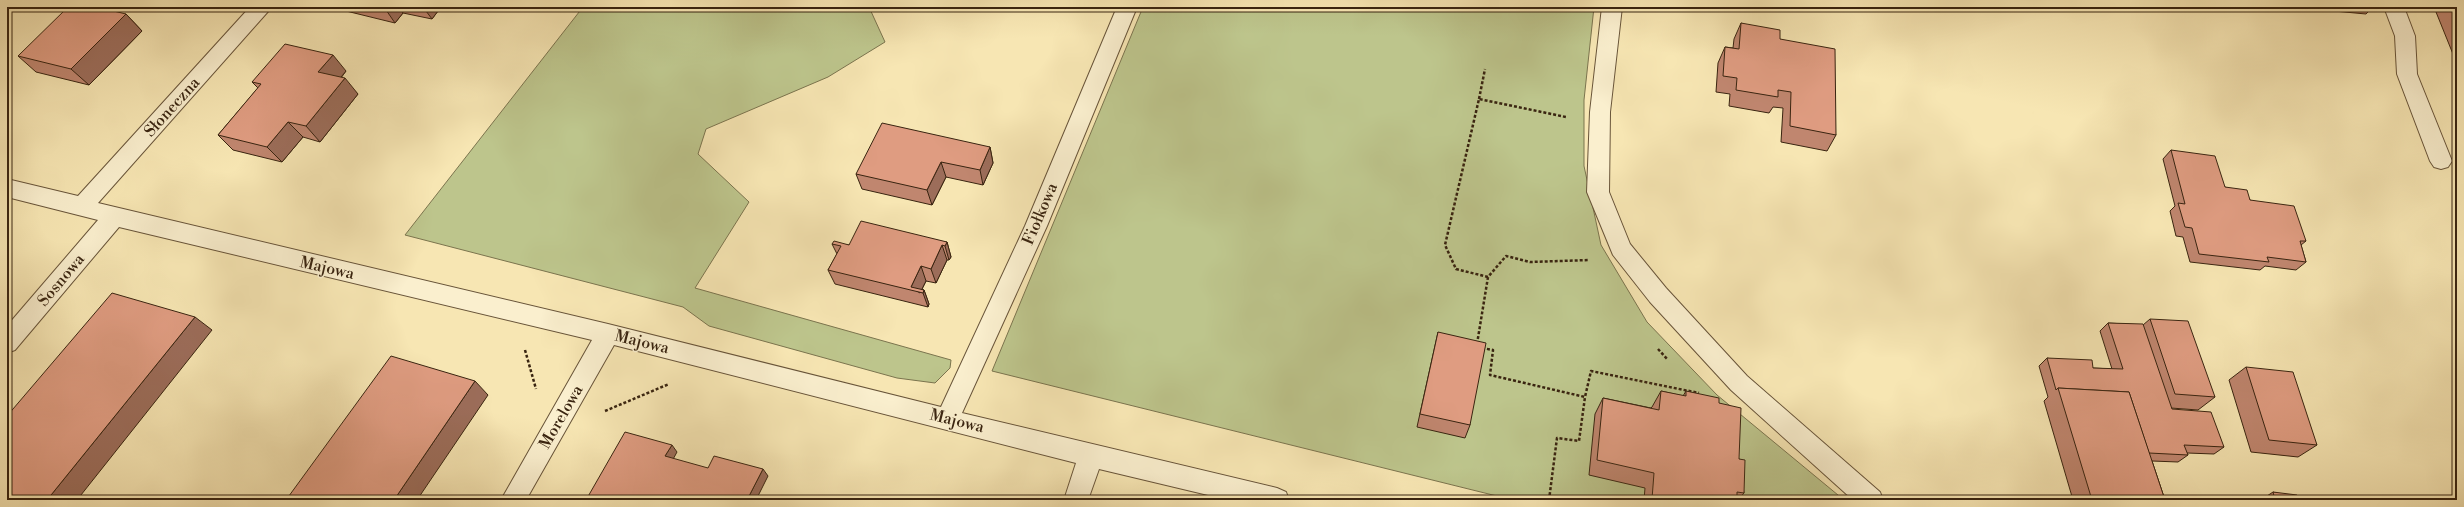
<svg xmlns="http://www.w3.org/2000/svg" width="2464" height="507" viewBox="0 0 2464 507" font-family="'Libre Bodoni',serif">
<style>
.green{fill:#bdc58c;stroke:#7b744e}
.lines{fill:none;stroke-linecap:round;stroke-linejoin:round}
.lane-casing{stroke:#685439;stroke-width:2}
.street-casing{stroke:#685439;stroke-width:2}
.path{stroke:#392410;stroke-width:2.5;stroke-dasharray:3 2;stroke-linecap:butt}
.lane{fill:#faefce;fill-rule:evenodd}
.street{fill:#faefce;fill-rule:evenodd}
.wall{fill:#c0866f;stroke:#392410}
.shaded-wall{fill:#9c6d5a;stroke:#392410}
.building{fill:#df9c81;stroke:#392410}
.labels{text-anchor:middle;dominant-baseline:central;stroke-width:3;stroke-linejoin:round;paint-order:stroke}
.street-label{font-size:16px;fill:#392410;stroke:#faefce}
</style>
<rect width="100%" height="100%" fill="#f7e6b3"/>
<filter id="stains"><feTurbulence type="fractalNoise" baseFrequency=".005" numOctaves="4"/><feColorMatrix values="0 0 0 0 .2 0 0 0 0 .09 0 0 0 0 .02 0 0 0 .5 -.17"/></filter>
<radialGradient id="worn" r=".72"><stop offset=".6" stop-color="#630" stop-opacity="0"/><stop offset="1" stop-color="#630" stop-opacity=".3"/></radialGradient>
<g class="green">
<polygon points="583,7 869,7 885,42 828,77 706,129 698,154 749,202 695,288 951,360 950,368 935,383 897,378 709,326 683,307 405,235"/>
<polygon points="1143,7 1594,7 1584,100 1584,166 1601,245 1647,322 1717,395 1844,500 1513,500 992,371"/>
</g>
<g class="lines">
<defs>
<polygon id="lane" points="2384,7 2404,7 2415,36 2417,74 2452,161 2448,167 2441,169 2434,167 2430,161 2397,74 2395,36"/>
<g id="street">
<polygon points="250,7 272,7 98,203 608,324 941,407 1025,226 1117,7 1137,7 1047,226 962,413 1277,488 1286,492 1289,500 1229,500 1099,469 1088,500 1064,500 1076,463 614,345 526,500 501,500 592,340 119,227 15,350 7,353 7,326 98,220 7,197 7,179 78,196"/>
<polygon points="1602,7 1622,7 1610,112 1609,192 1630,244 1666,288 1747,376 1880,492 1883,500 1853,500 1731,390 1650,302 1613,255 1587,192 1590,112"/>
</g>
</defs>
<use href="#lane" class="lane-casing"/>
<use href="#street" class="street-casing"/>
<g class="path">
<polyline points="1479,99 1485,69"/>
<polyline points="1488,277 1456,269 1445,245 1479,99 1566,117"/>
<polyline points="1477,344 1488,277 1506,256 1530,262 1589,260"/>
<polyline points="1482,348 1493,350 1490,375 1585,397 1591,371 1699,393"/>
<polyline points="1658,349 1668,360"/>
<polyline points="525,350 536,389"/>
<polyline points="7,379 11,375"/>
<polyline points="605,411 669,384"/>
<polyline points="1549,500 1557,438 1579,441 1585,397"/>
</g>
<use href="#lane" class="lane"/>
<use href="#street" class="street"/>
</g>
<g class="wall">
<polygon points="339,7 441,7 432,19 403,13 395,23 342,10"/>
<polygon points="2291,7 2373,7 2366,14"/>
<polygon points="2434,7 2457,7 2457,64"/>
<polygon points="126,14 142,31 89,85 36,72 18,56"/>
<polygon points="1741,23 1780,39 1836,135 1827,151 1781,142 1783,108 1773,107 1769,113 1729,106 1730,94 1716,92 1718,63 1725,47 1733,48 1734,39"/>
<polygon points="346,71 341,78 358,94 320,142 303,137 282,162 233,150 218,135 258,88 252,82"/>
<polygon points="990,147 993,163 983,185 946,177 932,205 862,189 856,174"/>
<polygon points="2171,150 2225,187 2250,200 2306,241 2301,245 2306,262 2296,270 2265,266 2260,270 2190,262 2183,237 2176,236 2170,211 2175,206 2163,159"/>
<polygon points="947,242 951,257 949,260 947,260 936,283 926,281 922,289 924,290 929,304 928,307 835,284 828,270 837,254 832,244 849,245"/>
<polygon points="2150,319 2215,397 2198,410 2171,408 2172,409 2224,447 2214,454 2187,453 2188,455 2178,462 2152,461 2165,500 2073,500 2044,401 2048,397 2039,366 2047,358 2093,368 2112,369 2100,331 2108,323 2143,325"/>
<polygon points="1438,332 1470,425 1465,438 1417,427"/>
<polygon points="2246,367 2317,445 2298,457 2251,452 2229,380"/>
<polygon points="1661,391 1683,396 1686,391 1719,403 1739,459 1744,493 1738,500 1644,500 1645,488 1589,475 1595,414 1603,398 1651,408 1652,407"/>
<polygon points="2273,492 2298,500 2261,500"/>
<polygon points="2436,497 2457,500 2430,500"/>
</g>
<g class="shaded-wall">
<polygon points="384,7 399,7 403,13 395,23"/>
<polygon points="423,7 441,7 432,19"/>
<polygon points="126,14 142,31 89,85 71,69"/>
<polygon points="333,55 346,71 332,88 318,72"/>
<polygon points="345,78 358,94 320,142 306,126"/>
<polygon points="288,122 303,137 282,162 267,147"/>
<polygon points="990,147 993,163 983,185 980,170"/>
<polygon points="941,162 946,177 932,205 927,190"/>
<polygon points="947,242 951,257 949,260 945,246"/>
<polygon points="942,245 947,260 936,283 931,269"/>
<polygon points="921,266 926,281 920,293 911,287"/>
<polygon points="924,290 929,304 928,307 923,293"/>
<polygon points="195,317 212,330 77,500 47,500"/>
<polygon points="475,381 488,395 417,500 394,500"/>
<polygon points="672,445 677,452 671,463 665,456"/>
<polygon points="763,469 768,476 756,500 747,500"/>
</g>
<g class="building">
<polygon points="68,7 97,7 126,14 71,69 18,56"/>
<polygon points="1741,23 1780,30 1780,39 1835,49 1836,135 1790,126 1791,92 1778,90 1778,97 1736,90 1737,78 1723,76 1725,47 1739,49"/>
<polygon points="285,44 333,55 318,72 345,78 306,126 288,122 267,147 218,135 261,84 252,82"/>
<polygon points="882,123 990,147 980,170 941,162 927,190 856,174"/>
<polygon points="2171,150 2215,156 2225,187 2247,190 2250,200 2294,206 2306,241 2300,241 2306,262 2267,257 2269,262 2199,254 2192,228 2185,227 2178,203 2185,204"/>
<polygon points="861,221 947,242 945,246 942,245 931,269 921,266 911,287 924,290 923,293 828,270 841,246 832,244 834,241 849,245"/>
<polygon points="112,293 195,317 47,500 7,500 7,416"/>
<polygon points="2150,319 2188,321 2215,397 2175,394"/>
<polygon points="2108,323 2143,324 2172,409 2211,412 2224,447 2184,445 2188,455 2149,453 2129,392 2058,388 2056,390 2047,358 2092,360 2093,368 2123,369"/>
<polygon points="1438,332 1486,343 1470,425 1420,414"/>
<polygon points="391,356 475,381 394,500 286,500"/>
<polygon points="2246,367 2293,372 2317,445 2269,440"/>
<polygon points="2058,388 2129,392 2165,500 2092,500"/>
<polygon points="1661,391 1686,396 1686,391 1719,398 1719,403 1741,408 1739,459 1745,460 1744,493 1737,492 1737,500 1657,500 1652,499 1654,473 1597,460 1603,398 1659,410"/>
<polygon points="625,432 672,445 665,456 708,468 714,456 763,469 747,500 586,500"/>
<polygon points="2273,492 2297,495 2298,500 2275,500"/>
<polygon points="2436,497 2457,500 2437,500"/>
</g>
<g class="labels">
<g class="street-label">
<text transform="translate(172 107) rotate(-48)">Słoneczna</text>
<text transform="translate(1040 214) rotate(-67)">Fiołkowa</text>
<text transform="translate(327 268) rotate(13)">Majowa</text>
<text transform="translate(61 280) rotate(-50)">Sosnowa</text>
<text transform="translate(642 342) rotate(14)">Majowa</text>
<text transform="translate(561 417) rotate(-60)">Morelowa</text>
<text transform="translate(957 421) rotate(14)">Majowa</text>
</g>
</g>
<rect width="2464" height="507" fill="none" stroke="#f7e6b3" stroke-width="24"/>
<rect x="8" y="8" width="2448" height="491" fill="none" stroke="#392410" stroke-width="2"/>
<rect x="12" y="12" width="2440" height="483" fill="none" stroke="#392410"/>
<rect width="100%" height="100%" filter="url(#stains)"/>
<rect width="100%" height="100%" fill="url(#worn)"/>
</svg>
